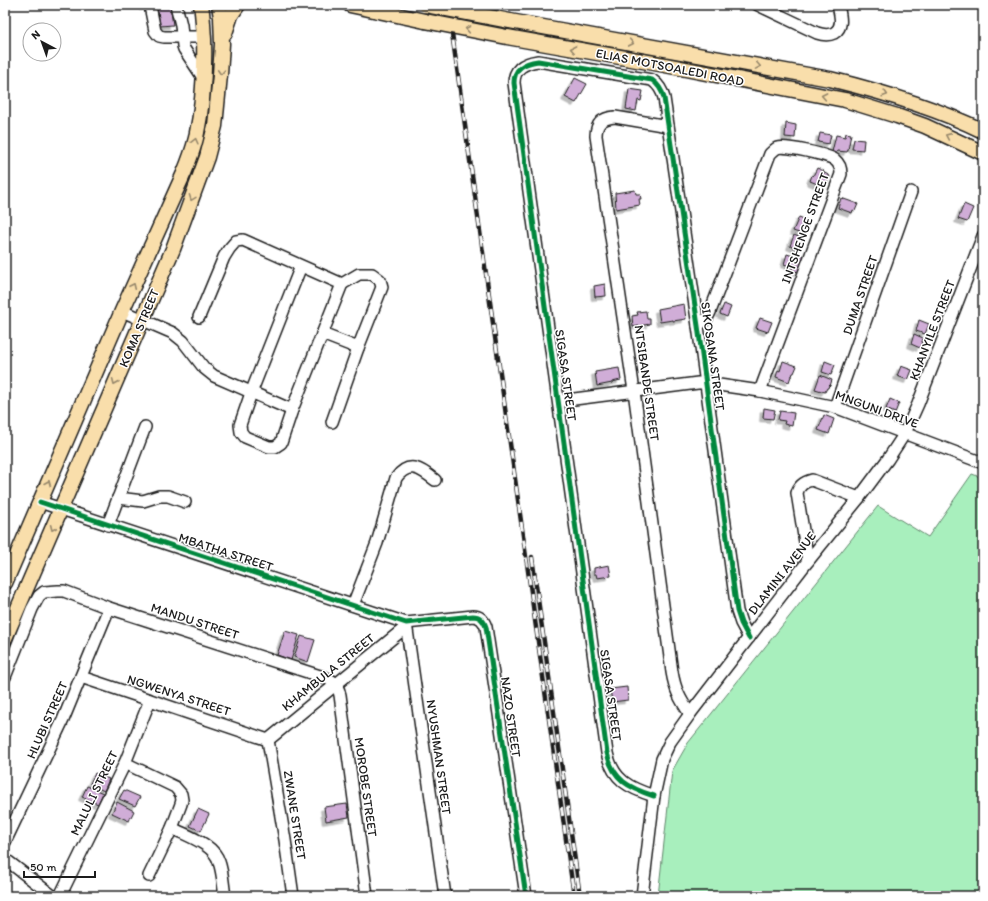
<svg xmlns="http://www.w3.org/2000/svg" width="988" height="901" viewBox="0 0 988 901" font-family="Itim,sans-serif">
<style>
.green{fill:#a8efbd;stroke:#62866c}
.building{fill:#d0add7;stroke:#1c1c1c;filter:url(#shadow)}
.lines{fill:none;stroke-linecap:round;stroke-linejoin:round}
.minor-casing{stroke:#1c1c1c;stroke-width:14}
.major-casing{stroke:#1c1c1c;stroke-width:17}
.minor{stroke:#fff;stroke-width:11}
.major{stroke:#f9deab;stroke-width:14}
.rail-casing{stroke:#1c1c1c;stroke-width:4.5}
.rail{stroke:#fff;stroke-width:3;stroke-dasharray:9;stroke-linecap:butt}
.major-bridge-casing{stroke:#1c1c1c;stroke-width:17;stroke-linecap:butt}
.major-bridge{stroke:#f9deab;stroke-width:14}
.cycleway-casing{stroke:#fff;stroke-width:8}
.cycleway{stroke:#00873e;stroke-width:5}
.oneway{stroke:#96876b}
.labels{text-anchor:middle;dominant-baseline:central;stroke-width:3;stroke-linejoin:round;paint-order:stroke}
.street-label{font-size:13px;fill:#1c1c1c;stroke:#fff}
</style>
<defs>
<filter id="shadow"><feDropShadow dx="-3.5" dy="3.5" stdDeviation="0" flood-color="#0004"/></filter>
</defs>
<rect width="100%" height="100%" fill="#fff"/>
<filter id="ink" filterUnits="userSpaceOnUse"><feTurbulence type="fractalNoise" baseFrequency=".025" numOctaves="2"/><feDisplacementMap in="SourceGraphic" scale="8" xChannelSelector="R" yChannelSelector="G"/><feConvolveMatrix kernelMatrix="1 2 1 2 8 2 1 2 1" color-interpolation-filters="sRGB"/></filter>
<g filter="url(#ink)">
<polygon class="green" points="972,474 983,478 983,896 658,896 672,771 688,743 878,506 928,537"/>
<g class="building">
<polygon points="143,5 170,5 173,25 160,26 157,5 143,7"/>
<polygon points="575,78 587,84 576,103 565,97"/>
<polygon points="629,89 643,91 641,101 638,100 636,111 626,109"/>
<polygon points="786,123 796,125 795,138 785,137"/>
<polygon points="820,133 831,135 829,144 818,142"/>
<polygon points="846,133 851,134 848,150 847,152 837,151 835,154 832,152 836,135 845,137"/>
<polygon points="854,139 864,140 863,150 852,149"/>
<polygon points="817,168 824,171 823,172 830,176 825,187 810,181 812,175 813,176"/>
<polygon points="635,190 636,194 640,194 641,199 639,199 640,205 616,209 615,193"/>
<polygon points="841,198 858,204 855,211 853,210 852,213 838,208"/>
<polygon points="964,204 973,208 967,222 958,219"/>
<polygon points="799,217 809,221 805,235 793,231"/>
<polygon points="794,235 803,239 799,250 790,246"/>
<polygon points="797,253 804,256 798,272 792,270 792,267 784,264 787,254 796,257"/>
<polygon points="605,284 606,296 595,297 594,286"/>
<polygon points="684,304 686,319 673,321 673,320 660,322 658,309"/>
<polygon points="724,304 731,307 727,317 720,314"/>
<polygon points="646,311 647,319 650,319 650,324 633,327 632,316 638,315 637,312"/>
<polygon points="760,318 772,322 768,332 756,328"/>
<polygon points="919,320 929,324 925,334 916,331"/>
<polygon points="914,334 923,338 920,348 911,344"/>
<polygon points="783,361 797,366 794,373 793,373 792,376 791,376 789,382 776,377 778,370 780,371"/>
<polygon points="825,361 835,365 831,375 822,372"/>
<polygon points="901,366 912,370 908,380 897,376"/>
<polygon points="619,368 621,380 612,382 612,383 597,386 595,372"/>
<polygon points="820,375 832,380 830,386 829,385 828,388 827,388 825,392 815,389"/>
<polygon points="890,399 899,403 895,413 886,409"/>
<polygon points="764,408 775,410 773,419 763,418"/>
<polygon points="780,411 794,413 792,426 784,424 785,421 778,420"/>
<polygon points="824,415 834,419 829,434 818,430"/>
<polygon points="609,565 611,576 597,578 596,574 594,574 594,568"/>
<polygon points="285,631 299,635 291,660 277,655"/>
<polygon points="301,636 315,640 308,662 294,657"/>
<polygon points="627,687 628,700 612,702 610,689"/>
<polygon points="95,773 109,779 104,791 90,784"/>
<polygon points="87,786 103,793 98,804 82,797"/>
<polygon points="124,790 140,797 135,806 119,799"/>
<polygon points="117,802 134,811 129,821 112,813"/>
<polygon points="347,804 349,817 326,821 324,807"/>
<polygon points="198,809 209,814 201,831 190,826"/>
</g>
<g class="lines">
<defs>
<g id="minor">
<polyline points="176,5 181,25 183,46 184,49 204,79"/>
<path d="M 758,5 L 817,33 C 823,35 828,36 834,33 C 844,27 840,15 838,5"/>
<polyline points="150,6 155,31 159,36 164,37 203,37"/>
<path d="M 668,126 L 615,117 C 602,118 596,123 596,136 L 634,391 L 672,672 C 675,690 680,699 690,714"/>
<polyline points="342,284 359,274 372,274 380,280 382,287 358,348"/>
<polyline points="122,311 173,333 183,341 204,368 214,376 292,410"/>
<polyline points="199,317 224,257 229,249 236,241 243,240 342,284 292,410 281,443 275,447 269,447 245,437 241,432 240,425 251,393 301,266"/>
<path d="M 698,326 L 707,318 L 710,312 L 770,154 C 772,152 775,149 777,148 C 784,145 830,155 835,160 C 840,164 841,168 841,174 L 760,391"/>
<polyline points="322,334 358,348 332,422"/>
<polyline points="559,401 698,383 706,383 719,385 760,391 835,407 983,463"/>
<polyline points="835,407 911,192"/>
<polyline points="118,498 143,501 159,496 168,496 185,502"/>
<path d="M 40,502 L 406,623 L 473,616 C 480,616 484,621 486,627 L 526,896"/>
<polyline points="108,525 145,427"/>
<path d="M 808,561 L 797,493 C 799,485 804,482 812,480 L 859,498"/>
<path d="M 353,605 L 377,543 L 396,478 C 409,460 421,469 435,480"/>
<polyline points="406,623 445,896"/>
<path d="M 5,677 L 32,609 L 39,596 L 44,592 L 58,591 L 64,591 L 109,608 L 320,676 C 333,680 337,682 340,695 L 367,896"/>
<polyline points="81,677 150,700 268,740"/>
<polyline points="268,740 406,627"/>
<polyline points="268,740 285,840 293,896"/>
<polyline points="125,763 175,787 181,794 182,800 181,804 172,828 149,876"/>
<path d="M 654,796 C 629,788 613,780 607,753 L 514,83 C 514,68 524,63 538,61 L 652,80 C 659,85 662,90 664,98 L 698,326 L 737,611 L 741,623 L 749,638"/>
<path d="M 172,828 C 187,836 214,844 219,862 C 223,873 223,885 225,896"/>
<polyline points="5,842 63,720 109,608"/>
<polyline points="5,859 53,896"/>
<polyline points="60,896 125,763 150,700"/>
<polyline points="642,896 654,796 662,759 670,742 690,714 808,561 859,498 888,459 905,433 918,404 983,236"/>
</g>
<g id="major">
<polyline points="350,5 425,21"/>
<path d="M 510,21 L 830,79 C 883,92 934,107 983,131"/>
<polyline points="225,33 231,15 238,5"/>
<polyline points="507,37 665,65 845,100 897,116 925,126 983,153"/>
<path d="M 5,583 L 122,311 L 184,173 C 189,161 193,150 196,138 C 203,105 205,72 204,39 C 203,27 203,16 201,5"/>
<polyline points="5,638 173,249 207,157 215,126 220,75 222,44 221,17 219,5"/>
</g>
</defs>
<use href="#minor" class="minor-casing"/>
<use href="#major" class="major-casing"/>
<use href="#minor" class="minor"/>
<use href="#major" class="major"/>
<defs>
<g id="rail">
<polyline points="448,5 574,896"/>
<polyline points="454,5 456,23"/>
<polyline points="532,557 580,896"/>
</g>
</defs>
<use href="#rail" class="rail-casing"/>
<use href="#rail" class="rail"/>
<defs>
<g id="major-bridge">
<polyline points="426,5 510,21"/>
<polyline points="425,21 507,37"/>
</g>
</defs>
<use href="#major-bridge" class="major-bridge-casing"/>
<use href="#major-bridge" class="major-bridge"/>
<defs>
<g id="cycleway">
<path d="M 40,502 L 406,623 L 473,616 C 480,616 484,621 486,627 L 526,896"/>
<path d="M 654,796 C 629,788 613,780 607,753 L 514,83 C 514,68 524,63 538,61 L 652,80 C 659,85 662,90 664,98 L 698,326 L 737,611 L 741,623 L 749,638"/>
</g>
</defs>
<use href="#cycleway" class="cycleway-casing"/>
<use href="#cycleway" class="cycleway"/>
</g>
<defs><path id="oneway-chevron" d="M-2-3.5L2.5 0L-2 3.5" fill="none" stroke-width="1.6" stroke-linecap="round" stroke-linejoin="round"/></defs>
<g class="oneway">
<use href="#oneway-chevron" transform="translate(468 29) rotate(-169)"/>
<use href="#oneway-chevron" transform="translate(631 43) rotate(11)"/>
<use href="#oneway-chevron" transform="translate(573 49) rotate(-169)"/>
<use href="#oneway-chevron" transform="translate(758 66) rotate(10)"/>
<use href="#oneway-chevron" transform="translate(221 72) rotate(93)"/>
<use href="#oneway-chevron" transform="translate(885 94) rotate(17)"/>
<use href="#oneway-chevron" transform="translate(824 96) rotate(-169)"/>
<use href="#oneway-chevron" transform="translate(948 136) rotate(-156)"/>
<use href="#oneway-chevron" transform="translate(195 141) rotate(-76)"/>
<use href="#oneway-chevron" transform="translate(192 198) rotate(111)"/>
<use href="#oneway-chevron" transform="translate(133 286) rotate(-65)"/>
<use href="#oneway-chevron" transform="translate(115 382) rotate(113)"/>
<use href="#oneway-chevron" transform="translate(48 483) rotate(-67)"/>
<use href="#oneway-chevron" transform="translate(53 528) rotate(114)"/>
</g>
</g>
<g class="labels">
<g class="street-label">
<text transform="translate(670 67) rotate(11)">ELIAS MOTSOALEDI ROAD</text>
<text transform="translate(805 228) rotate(-70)">INTSHENGE STREET</text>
<text transform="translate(860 295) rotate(-71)">DUMA STREET</text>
<text transform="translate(139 328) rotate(-67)">KOMA STREET</text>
<text transform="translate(932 330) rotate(-69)">KHANYILE STREET</text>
<text transform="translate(713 356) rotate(82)">SIKOSANA STREET</text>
<text transform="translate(566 375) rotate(82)">SIGASA STREET</text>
<text transform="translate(647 383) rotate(82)">NTSIBANDE STREET</text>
<text transform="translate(877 409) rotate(20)">MNGUNI DRIVE</text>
<text transform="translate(226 552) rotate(18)">MBATHA STREET</text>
<text transform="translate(782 573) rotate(-52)">DLAMINI AVENUE</text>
<text transform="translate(195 621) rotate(18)">MANDU STREET</text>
<text transform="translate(328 672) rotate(-39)">KHAMBULA STREET</text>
<text transform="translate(179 695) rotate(18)">NGWENYA STREET</text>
<text transform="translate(611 695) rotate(82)">SIGASA STREET</text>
<text transform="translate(511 717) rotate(82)">NAZO STREET</text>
<text transform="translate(47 720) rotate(-66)">HLUBI STREET</text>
<text transform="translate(439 757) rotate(82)">NYUSHMAN STREET</text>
<text transform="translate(366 787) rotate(82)">MOROBE STREET</text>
<text transform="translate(94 793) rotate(-64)">MALULI STREET</text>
<text transform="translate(295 815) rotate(81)">ZWANE STREET</text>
</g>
</g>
<rect width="988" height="901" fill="none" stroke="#fff" stroke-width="20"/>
<rect x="10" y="10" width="968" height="881" fill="none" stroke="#1c1c1c" stroke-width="1.5" filter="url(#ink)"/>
<g transform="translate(42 42) rotate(319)"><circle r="19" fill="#ffffff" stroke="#a4a4a4"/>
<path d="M0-3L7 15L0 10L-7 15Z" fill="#1c1c1c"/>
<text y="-6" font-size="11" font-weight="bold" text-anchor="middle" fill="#1c1c1c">N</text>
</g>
<path d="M24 871v6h71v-6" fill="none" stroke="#1c1c1c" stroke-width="2"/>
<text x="30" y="871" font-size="12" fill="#1c1c1c" stroke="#ffffff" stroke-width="3" paint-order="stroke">50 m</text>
</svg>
